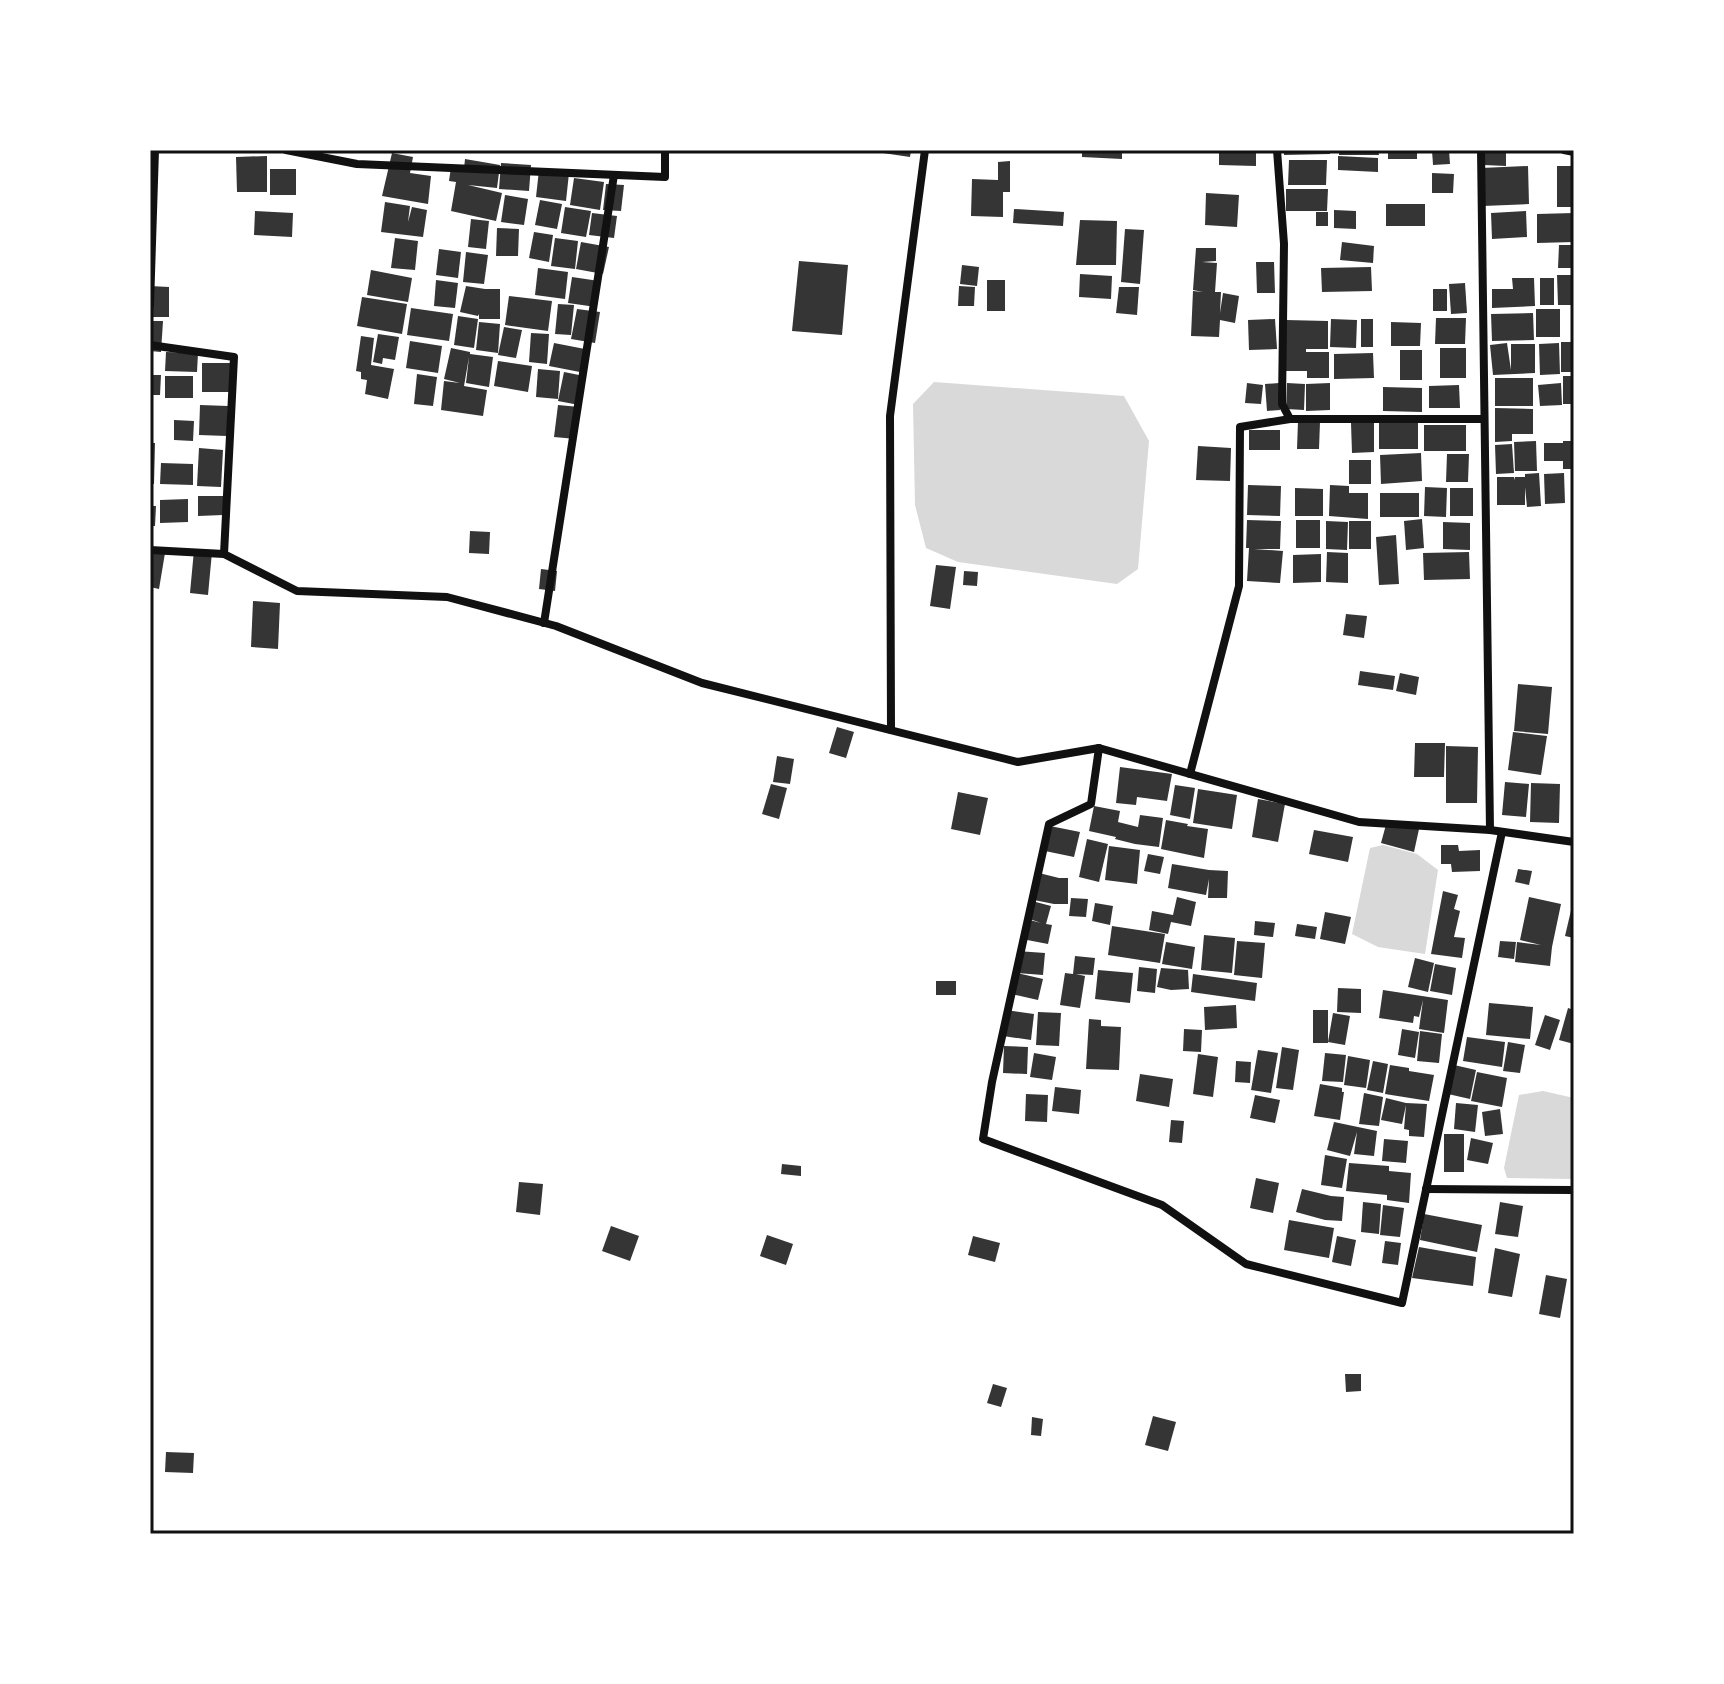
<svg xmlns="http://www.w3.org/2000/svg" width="1724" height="1684" viewBox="0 0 1724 1684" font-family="'Archivo Narrow',sans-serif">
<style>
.water{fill:#d9d9d9}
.building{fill:#353535}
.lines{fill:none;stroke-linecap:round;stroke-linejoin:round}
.minor{stroke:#111;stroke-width:8}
.neatline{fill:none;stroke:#111;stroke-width:3}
</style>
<rect width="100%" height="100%" fill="#fff"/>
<g class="water">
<polygon points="934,382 1124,396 1149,441 1138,569 1117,584 958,562 926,548 915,505 913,404"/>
<polygon points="1383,845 1417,854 1438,870 1425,954 1378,947 1352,934 1370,848"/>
<polygon points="1543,1091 1574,1098 1574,1179 1507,1178 1504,1168 1519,1095"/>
</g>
<g class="building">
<polygon points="876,150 911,150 910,157 876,152"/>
<polygon points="1082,150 1122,150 1122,159 1082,157"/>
<polygon points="1219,150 1256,150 1256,166 1219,165"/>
<polygon points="1284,150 1330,150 1330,154 1284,155"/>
<polygon points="1339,150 1378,150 1379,155 1339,155"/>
<rect x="1388" y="150" width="29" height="9"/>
<polygon points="1432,150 1449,150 1450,164 1433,165"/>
<polygon points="1484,151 1506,152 1506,166 1484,165"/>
<polygon points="392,153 413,157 410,173 431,176 428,204 382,196"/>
<polygon points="267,156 267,192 237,192 236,157"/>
<polygon points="1338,156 1378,158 1378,172 1338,170"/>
<polygon points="465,159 500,165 497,188 468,185 502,193 496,221 451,211 456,182 449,181 451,167 464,169"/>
<polygon points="1289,160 1327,160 1326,185 1288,185"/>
<polygon points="1010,161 1010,192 1003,192 1003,217 971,216 972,179 998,180 998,162"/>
<polygon points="501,163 531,165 529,191 499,189"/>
<polygon points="1528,166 1529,204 1483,206 1481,168"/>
<rect x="1557" y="166" width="17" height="41"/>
<rect x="270" y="169" width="26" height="26"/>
<polygon points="539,170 569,173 566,201 536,197"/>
<polygon points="1432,173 1454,174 1453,193 1432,193"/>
<polygon points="574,178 604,182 600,210 570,205"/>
<polygon points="606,184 624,185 621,211 603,210"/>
<polygon points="1286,189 1328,189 1327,211 1286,211"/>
<polygon points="1206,193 1239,195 1237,227 1205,225"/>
<polygon points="505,195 528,199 524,225 501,222"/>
<polygon points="540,200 562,204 557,229 535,225"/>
<polygon points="385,202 410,206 408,222 412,207 427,210 423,237 381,232"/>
<rect x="1386" y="204" width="39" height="22"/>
<polygon points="565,207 591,211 586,237 561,233"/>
<polygon points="1014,209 1064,212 1063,226 1013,223"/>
<polygon points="1334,210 1356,211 1356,229 1334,228"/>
<polygon points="255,211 293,213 292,237 254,235"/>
<polygon points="1526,211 1527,237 1492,239 1491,213"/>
<rect x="1316" y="212" width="12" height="14"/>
<polygon points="592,213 617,216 614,238 589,235"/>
<polygon points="1574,213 1574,242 1537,243 1537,214"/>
<polygon points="471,219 489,221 486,249 468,247"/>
<polygon points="1080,220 1117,221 1116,265 1076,265"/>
<polygon points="497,228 519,229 518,256 496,256"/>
<polygon points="1125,229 1144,230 1140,284 1121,282"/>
<polygon points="534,232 553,235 549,262 529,258"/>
<polygon points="395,238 418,241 415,270 391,268"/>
<polygon points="555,238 578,241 575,269 551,266"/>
<polygon points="581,242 609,247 603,274 576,269"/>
<polygon points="1342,242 1374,246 1373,263 1340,260"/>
<polygon points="1559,245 1574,245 1574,268 1558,268"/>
<polygon points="1196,248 1216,248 1216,261 1202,262 1217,263 1215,292 1221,292 1220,313 1223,293 1239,296 1235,323 1220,320 1219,337 1191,336 1193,291 1203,292 1193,290"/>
<polygon points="439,249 461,252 458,278 436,275"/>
<polygon points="466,252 488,255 484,284 463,282"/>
<polygon points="799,261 848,265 842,335 792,331"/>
<polygon points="1256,262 1274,262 1275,293 1257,293"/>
<polygon points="962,265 979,267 977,286 960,284"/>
<polygon points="1371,267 1372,291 1322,292 1321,268"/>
<polygon points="538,268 568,272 565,299 535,295"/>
<polygon points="371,270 412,278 408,302 367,295"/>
<polygon points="1080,274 1112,276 1111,299 1079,297"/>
<polygon points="1557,275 1574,275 1574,305 1558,305"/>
<polygon points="572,277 599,281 596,307 568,303"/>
<polygon points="1512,278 1534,278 1535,306 1492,308 1492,289 1513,289"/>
<rect x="1540" y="278" width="14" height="27"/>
<polygon points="436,280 458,283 455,308 434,306"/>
<rect x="987" y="280" width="18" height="31"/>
<polygon points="1465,283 1467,313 1451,314 1449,284"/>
<polygon points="150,286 169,287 169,317 150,317"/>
<polygon points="466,286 485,289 500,289 500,319 479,319 479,314 478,316 460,312"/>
<polygon points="959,286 975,287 974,306 958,306"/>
<polygon points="1119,287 1139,287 1137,315 1116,313"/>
<rect x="1433" y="289" width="14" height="22"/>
<polygon points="509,296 552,301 548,331 505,325"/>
<polygon points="362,297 407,304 402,334 357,326"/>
<polygon points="558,304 574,305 571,335 555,334"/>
<polygon points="411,308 453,314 449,341 407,335"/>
<polygon points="577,309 600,312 595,343 571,339"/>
<rect x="1536" y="309" width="24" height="28"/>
<polygon points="1533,313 1534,340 1492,341 1491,314"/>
<polygon points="458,316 478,319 474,348 454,345"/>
<polygon points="1436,318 1466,318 1465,344 1435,344"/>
<polygon points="1275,319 1277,349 1249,350 1248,320"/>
<polygon points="1331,319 1357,320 1356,348 1330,347"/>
<rect x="1361" y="319" width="12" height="28"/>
<polygon points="1286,320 1328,321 1328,349 1306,349 1306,352 1329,352 1329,378 1307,378 1307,371 1286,371"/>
<polygon points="150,321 163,321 161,352 150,351"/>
<polygon points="479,322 500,324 498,353 476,350"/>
<polygon points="1391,322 1421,323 1420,346 1391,346"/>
<polygon points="504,327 522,330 516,358 498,355"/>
<polygon points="531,333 549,334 547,364 529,362"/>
<polygon points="378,334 399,337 395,360 383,358 382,364 373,362"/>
<polygon points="361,336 374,338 371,365 394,369 388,399 365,394 367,380 361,379 361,372 356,371"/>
<polygon points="410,341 442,346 438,373 406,368"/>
<rect x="1561" y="342" width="13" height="30"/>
<polygon points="554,343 590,350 585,373 549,366"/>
<polygon points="1507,343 1511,370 1511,344 1535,344 1535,373 1493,375 1490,345"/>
<polygon points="1559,343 1560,374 1540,375 1539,344"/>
<polygon points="451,348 470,352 470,354 493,357 489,387 466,383 469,357 464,386 487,390 483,416 441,410 444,381 460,383 444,379"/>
<rect x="1440" y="348" width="26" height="30"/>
<rect x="1400" y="350" width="22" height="30"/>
<polygon points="166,352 198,353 197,372 165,371"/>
<polygon points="1373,353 1374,378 1334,379 1334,354"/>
<polygon points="498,361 532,366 528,392 494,386"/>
<rect x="202" y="363" width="29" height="29"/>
<polygon points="538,369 560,371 558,399 536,397"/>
<polygon points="564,372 584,376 579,405 558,401"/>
<polygon points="417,374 437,377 433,406 414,404"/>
<polygon points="150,375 161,375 160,395 150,395"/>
<rect x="165" y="376" width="28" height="22"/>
<rect x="1563" y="376" width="11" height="28"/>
<rect x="1495" y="378" width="38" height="28"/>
<polygon points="1247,383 1263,385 1261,404 1245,403"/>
<polygon points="1279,383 1280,410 1267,411 1265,384"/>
<polygon points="1287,383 1305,384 1304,410 1286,409"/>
<polygon points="1330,383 1330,410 1306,411 1306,384"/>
<polygon points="1561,383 1562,405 1540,406 1538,385"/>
<polygon points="1459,385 1460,408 1429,408 1429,386"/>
<polygon points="1383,387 1422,388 1422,412 1383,411"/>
<polygon points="200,405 228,406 227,436 199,435"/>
<polygon points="558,405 579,407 576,439 554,437"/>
<polygon points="1495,408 1533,409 1533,434 1512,434 1512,441 1495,442"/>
<polygon points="174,420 194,421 193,441 174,440"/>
<polygon points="1298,421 1320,422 1319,449 1297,449"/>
<rect x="1379" y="421" width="39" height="28"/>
<polygon points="1374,422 1374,452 1352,453 1351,423"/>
<rect x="1424" y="425" width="42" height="26"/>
<rect x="1249" y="430" width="31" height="20"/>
<polygon points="1536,441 1537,471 1515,471 1514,442"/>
<polygon points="1563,441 1574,441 1574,469 1563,469 1563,461 1544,461 1544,443 1563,443"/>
<polygon points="150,443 155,443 154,484 150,484"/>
<polygon points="1512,444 1514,473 1496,474 1495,445"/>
<polygon points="1198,446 1231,448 1230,481 1196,480"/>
<polygon points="199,448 223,450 221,487 197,486"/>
<polygon points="1421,453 1422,481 1381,484 1380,455"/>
<polygon points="1447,454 1469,454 1468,482 1446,482"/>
<rect x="1349" y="460" width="22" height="24"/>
<polygon points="161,463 193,464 193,485 160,484"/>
<polygon points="1539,473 1541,506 1527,507 1525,487 1525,505 1497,505 1497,477 1514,477 1515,480 1515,477 1525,477 1525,474"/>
<polygon points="1564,473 1565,503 1545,504 1544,474"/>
<polygon points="1248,485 1281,486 1280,516 1247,515"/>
<polygon points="1330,485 1349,486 1349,493 1368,493 1368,519 1329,516"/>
<polygon points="1425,487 1447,488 1446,517 1424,516"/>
<polygon points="1295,488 1323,489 1323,516 1295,516"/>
<rect x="1450" y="488" width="23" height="28"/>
<rect x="1380" y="493" width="39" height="24"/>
<polygon points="198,496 223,496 223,515 198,516"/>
<polygon points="188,499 188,522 160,523 160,500"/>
<polygon points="150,506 156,506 155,526 150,526"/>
<polygon points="1422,519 1424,548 1406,550 1404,521"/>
<polygon points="1247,520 1281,521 1280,549 1254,549 1283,551 1280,583 1247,581 1249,548 1246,548"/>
<rect x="1296" y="520" width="24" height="28"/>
<polygon points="1326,521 1348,522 1347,550 1326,549"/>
<rect x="1349" y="521" width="22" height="28"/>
<polygon points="1443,522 1470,523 1470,550 1443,549"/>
<polygon points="470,531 490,532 489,554 469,553"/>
<polygon points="1396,535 1399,584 1379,585 1376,537"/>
<polygon points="194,550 212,552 208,595 190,593"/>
<polygon points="150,551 165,553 159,589 150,587"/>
<polygon points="1327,552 1348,553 1348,583 1326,582"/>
<polygon points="1469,552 1470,579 1424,580 1423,553"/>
<polygon points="1321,554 1321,582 1293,583 1293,555"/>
<polygon points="936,565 956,567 950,609 930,606"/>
<polygon points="541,569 557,571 555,591 539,589"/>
<polygon points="964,571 978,572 977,586 963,585"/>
<polygon points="253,601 280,603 278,649 251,647"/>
<polygon points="1346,614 1367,616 1364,638 1343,635"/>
<polygon points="1360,671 1395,676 1393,690 1358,685"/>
<polygon points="1400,673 1419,677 1416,695 1396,691"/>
<polygon points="1518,684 1552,687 1548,734 1514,731"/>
<polygon points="837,727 854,732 846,758 829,753"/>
<polygon points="1513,732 1547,736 1541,775 1508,770"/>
<polygon points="1415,743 1445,743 1444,777 1414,777"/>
<polygon points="1446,746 1478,747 1477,803 1446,803"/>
<polygon points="777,756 794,759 790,784 773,782"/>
<polygon points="1120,767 1172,774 1167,801 1137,797 1136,805 1116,803"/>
<polygon points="1505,782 1529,784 1526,817 1502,815"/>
<polygon points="1531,783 1560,784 1559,823 1530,822"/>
<polygon points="771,784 787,788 779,819 762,814"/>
<polygon points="1175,785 1195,788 1190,819 1170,815"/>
<polygon points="1198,789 1237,795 1232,829 1193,823"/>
<polygon points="958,792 988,798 980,835 951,829"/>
<polygon points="1258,799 1285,804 1278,842 1252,837"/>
<polygon points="1094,806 1120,811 1118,822 1138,827 1140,815 1163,818 1159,847 1135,844 1115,839 1116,837 1089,831"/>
<polygon points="1166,820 1188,824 1187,826 1208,829 1204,858 1161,849"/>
<polygon points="1387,821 1419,829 1414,852 1381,843"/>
<polygon points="1050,826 1080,832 1074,857 1045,851"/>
<polygon points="1314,830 1353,837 1348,862 1309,854"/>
<polygon points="1087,839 1108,844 1099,882 1079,877"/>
<polygon points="1441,845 1458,845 1459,851 1480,850 1480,871 1452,872 1451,864 1441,864"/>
<polygon points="1109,846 1140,850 1137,884 1105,880"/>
<polygon points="1148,854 1164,857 1160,874 1144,871"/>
<polygon points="1172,864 1209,870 1228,871 1227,898 1208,898 1209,879 1206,895 1168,888"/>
<polygon points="1518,869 1532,871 1529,885 1515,882"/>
<polygon points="1035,872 1059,878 1068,878 1068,904 1054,904 1029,899"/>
<polygon points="1443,891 1458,895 1454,909 1460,911 1454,937 1465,938 1462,958 1431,954"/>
<polygon points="1177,897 1196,902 1191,926 1171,922 1168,934 1149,930 1152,911 1173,915"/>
<polygon points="1529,897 1561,904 1552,947 1550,966 1515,962 1517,942 1541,945 1520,940"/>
<polygon points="1071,898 1088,899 1086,917 1069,916"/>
<polygon points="1032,901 1051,906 1046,924 1052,925 1048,944 1022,939 1026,919 1041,923 1027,918"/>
<polygon points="1573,902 1574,902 1574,938 1565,936"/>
<polygon points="1095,903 1113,906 1110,925 1092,921"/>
<polygon points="1325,912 1351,917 1345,944 1320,939"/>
<polygon points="1255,921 1275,923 1273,937 1254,935"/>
<polygon points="1297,924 1317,927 1315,939 1295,936"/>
<polygon points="1112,926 1165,934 1160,963 1108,955"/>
<polygon points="1204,935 1235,938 1232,973 1201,970"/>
<polygon points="1237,941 1265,943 1262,978 1234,975"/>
<polygon points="1500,941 1516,942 1514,959 1498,957"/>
<polygon points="1166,942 1195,947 1192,969 1162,964"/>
<polygon points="1017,951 1045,953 1043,975 1017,973 1043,979 1038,1000 1011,994 1016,973"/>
<polygon points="1075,956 1095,958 1093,975 1076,974 1085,976 1080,1008 1060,1005 1065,973 1073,974"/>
<polygon points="1415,958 1434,963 1428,992 1408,987"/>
<polygon points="1435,964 1456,968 1452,995 1430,991"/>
<polygon points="1139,967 1157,969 1155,993 1137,991"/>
<polygon points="1161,968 1188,970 1189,989 1171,990 1157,987"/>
<polygon points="1098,970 1133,973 1130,1003 1095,999"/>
<polygon points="1193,974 1257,983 1255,1001 1191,992"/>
<rect x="936" y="981" width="20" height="14"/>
<polygon points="1338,988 1361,989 1361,1013 1337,1012"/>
<polygon points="1383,990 1448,1000 1444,1033 1419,1029 1423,1000 1419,1017 1414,1016 1413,1023 1379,1018"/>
<polygon points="1489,1003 1533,1007 1530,1039 1486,1035"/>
<polygon points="1236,1005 1237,1028 1205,1030 1204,1007"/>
<polygon points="1568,1008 1574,1010 1574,1044 1559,1040"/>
<polygon points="1006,1010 1034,1014 1031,1040 1003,1036"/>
<rect x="1313" y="1010" width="15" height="33"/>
<polygon points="1038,1012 1061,1013 1059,1046 1036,1045"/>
<polygon points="1333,1013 1350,1016 1345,1045 1328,1042"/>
<polygon points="1545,1015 1560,1020 1550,1050 1535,1045"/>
<polygon points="1089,1019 1101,1020 1101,1026 1121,1027 1119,1070 1086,1069"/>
<polygon points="1184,1029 1202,1030 1201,1052 1183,1051"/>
<polygon points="1402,1029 1419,1032 1415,1058 1398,1055"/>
<polygon points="1420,1031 1442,1034 1439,1063 1417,1061"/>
<polygon points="1467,1037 1505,1042 1502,1067 1463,1061"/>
<polygon points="1508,1042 1525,1045 1520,1073 1503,1071"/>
<polygon points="1004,1046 1028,1047 1027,1074 1003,1073"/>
<polygon points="1282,1047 1299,1050 1293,1090 1276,1088"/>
<polygon points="1258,1050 1278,1053 1271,1093 1251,1090"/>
<polygon points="1034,1053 1056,1057 1052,1080 1030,1077"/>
<polygon points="1325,1053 1346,1055 1343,1082 1322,1081"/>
<polygon points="1198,1054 1218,1057 1213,1097 1193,1094"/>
<polygon points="1348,1056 1370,1060 1366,1088 1344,1085"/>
<polygon points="1236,1061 1251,1062 1250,1083 1235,1082"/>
<polygon points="1373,1061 1388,1064 1383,1093 1367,1090"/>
<polygon points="1390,1065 1409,1068 1409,1071 1434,1075 1429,1101 1385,1094"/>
<polygon points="1454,1065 1476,1070 1470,1099 1448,1094"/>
<polygon points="1477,1072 1507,1078 1502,1107 1471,1101"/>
<polygon points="1140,1074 1173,1079 1169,1107 1136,1101"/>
<polygon points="1320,1084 1342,1088 1342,1092 1344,1092 1340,1120 1314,1116"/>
<polygon points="1055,1087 1081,1090 1079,1114 1052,1111"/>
<polygon points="1364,1093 1383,1097 1379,1126 1359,1124"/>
<polygon points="1026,1094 1048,1095 1047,1122 1025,1121"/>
<polygon points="1255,1095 1280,1100 1275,1123 1250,1118"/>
<polygon points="1386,1098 1406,1103 1427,1104 1424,1137 1409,1136 1409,1130 1404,1129 1406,1105 1402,1124 1381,1120"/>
<polygon points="1456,1103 1478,1105 1475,1132 1454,1129"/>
<polygon points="1500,1109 1503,1134 1485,1136 1482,1112"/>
<polygon points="1171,1120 1184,1121 1182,1143 1169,1142"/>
<polygon points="1334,1122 1377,1131 1374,1156 1354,1154 1357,1132 1350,1156 1327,1150"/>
<rect x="1444" y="1134" width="20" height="38"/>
<polygon points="1471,1138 1493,1143 1488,1164 1467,1160"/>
<polygon points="1384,1139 1408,1141 1406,1163 1382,1161"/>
<polygon points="1325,1155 1347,1159 1342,1188 1321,1185"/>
<polygon points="1349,1163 1389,1166 1389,1171 1411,1173 1409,1203 1387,1200 1387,1195 1346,1191"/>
<polygon points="782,1164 801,1166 801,1176 781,1174"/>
<polygon points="1256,1178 1279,1183 1273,1213 1250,1208"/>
<polygon points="519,1182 543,1184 540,1215 516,1212"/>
<polygon points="1302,1189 1331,1196 1344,1197 1342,1221 1325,1220 1296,1212"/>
<polygon points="1363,1202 1381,1204 1379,1234 1361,1232"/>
<polygon points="1500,1202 1523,1206 1518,1237 1495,1234"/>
<polygon points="1383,1205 1404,1208 1400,1237 1380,1235"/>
<polygon points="1424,1214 1482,1225 1477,1252 1420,1240"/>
<polygon points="1289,1220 1334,1228 1329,1258 1284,1250"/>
<polygon points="611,1226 639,1236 630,1261 602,1251"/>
<polygon points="767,1235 793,1244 786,1265 760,1256"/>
<polygon points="973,1236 1000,1243 995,1262 968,1255"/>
<polygon points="1337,1236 1356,1240 1351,1266 1332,1262"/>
<polygon points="1385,1241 1401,1243 1398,1265 1382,1263"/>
<polygon points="1419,1247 1476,1257 1473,1286 1412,1278"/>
<polygon points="1495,1248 1520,1254 1512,1297 1488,1293"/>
<polygon points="1546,1275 1567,1279 1560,1318 1539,1314"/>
<polygon points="1345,1374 1361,1374 1361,1391 1346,1392"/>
<polygon points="993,1384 1007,1388 1001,1407 987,1403"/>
<polygon points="1153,1416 1176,1422 1168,1451 1145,1445"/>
<polygon points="1032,1417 1043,1419 1041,1436 1031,1435"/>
<polygon points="166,1452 194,1453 193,1473 165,1472"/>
</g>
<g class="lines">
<g class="minor">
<polyline points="286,150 357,164 665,177 665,150"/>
<polyline points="1277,150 1284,244 1282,404 1290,419 1484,419"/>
<polyline points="1481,150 1490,830"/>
<polyline points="1564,150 1574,152"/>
<polyline points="150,305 155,150"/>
<polyline points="150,345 234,357 224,554 297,591 447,597 556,626 702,683 1018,762 1099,748 1359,822 1490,830 1574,842"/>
<polyline points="150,550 224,554"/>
<polyline points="544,623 614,175"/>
<polyline points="891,730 890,416 925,150"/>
<polyline points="1099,748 1091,804 1049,824 992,1082 983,1139 1162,1205 1246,1264 1402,1303 1502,832"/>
<polyline points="1190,774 1239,586 1240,427 1290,419"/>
<polyline points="1426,1189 1574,1190"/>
</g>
</g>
<rect width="1724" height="1684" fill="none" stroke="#ffffff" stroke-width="304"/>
<rect x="152" y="152" width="1420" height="1380" class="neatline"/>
</svg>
